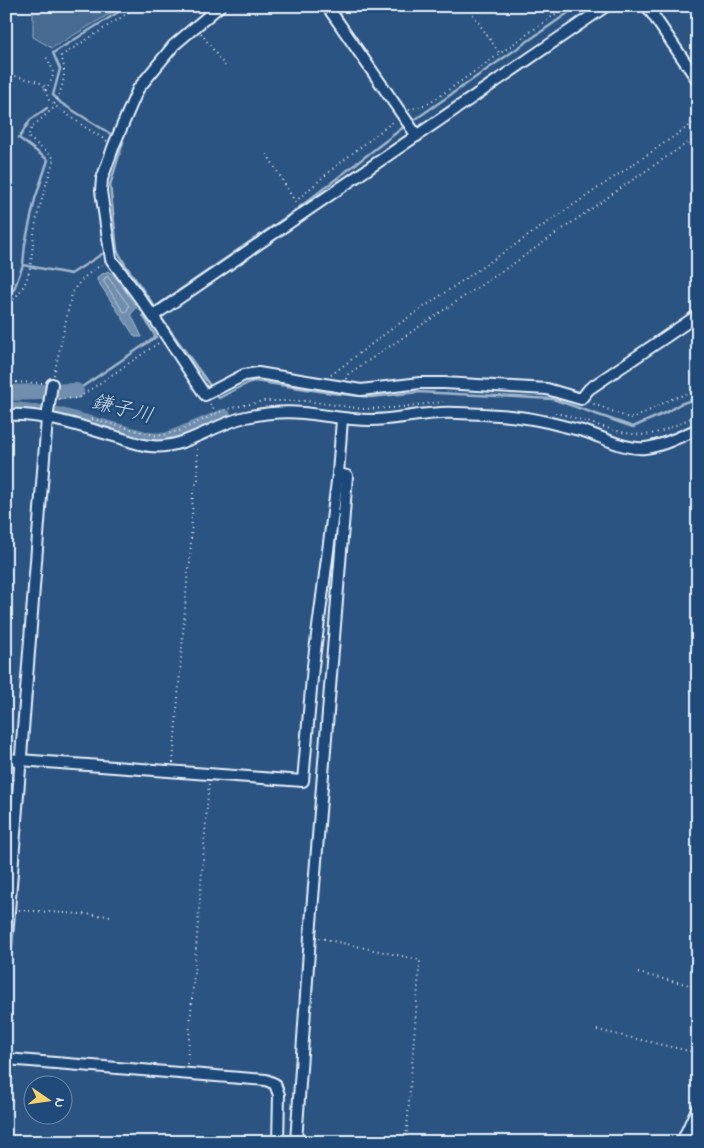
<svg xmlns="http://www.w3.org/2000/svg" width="704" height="1148" viewBox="0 0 704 1148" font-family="'Indie Flower','Klee One',sans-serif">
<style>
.green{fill:#476b93;stroke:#98aec6}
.water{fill:#708ead;stroke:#a0b6cb}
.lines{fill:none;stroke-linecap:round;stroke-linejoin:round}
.shore{stroke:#b8c9da;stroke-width:1}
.stream{stroke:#a0b6cb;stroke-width:2.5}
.river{stroke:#708ead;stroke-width:16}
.minor-casing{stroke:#e8f1f8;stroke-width:14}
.major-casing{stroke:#e8f1f8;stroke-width:16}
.path{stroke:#e8f1f8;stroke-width:2;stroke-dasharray:1 4;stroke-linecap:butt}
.minor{stroke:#1f4a7a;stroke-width:10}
.major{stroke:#1f4a7a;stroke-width:12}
.labels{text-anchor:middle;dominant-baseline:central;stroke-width:4.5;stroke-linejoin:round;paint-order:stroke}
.water-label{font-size:21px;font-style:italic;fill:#d0dde9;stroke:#1f4a7a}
</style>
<rect width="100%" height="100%" fill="#2b5482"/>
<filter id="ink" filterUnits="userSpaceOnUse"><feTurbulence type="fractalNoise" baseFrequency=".02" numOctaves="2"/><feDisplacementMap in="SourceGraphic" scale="10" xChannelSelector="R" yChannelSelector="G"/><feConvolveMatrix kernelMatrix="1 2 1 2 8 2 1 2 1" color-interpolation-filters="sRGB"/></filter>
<g filter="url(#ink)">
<polygon class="green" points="33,6 123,6 52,48 33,37"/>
<polygon class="water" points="108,271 114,275 137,308 131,314 142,337 135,337 97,280 97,277"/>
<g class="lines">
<polygon class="shore" points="108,277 129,306 126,312 123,311 104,282 104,279"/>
<g class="stream">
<polyline points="410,123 578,6"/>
<polyline points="114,136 61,103 53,95 60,69 53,53 128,6"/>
<polyline points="118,140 123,142 110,185 117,250 126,266 155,307"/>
<polyline points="23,265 25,244 35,199 48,160 19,138 30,120 47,108"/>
<polyline points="6,297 14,289 23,265 71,274 102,254"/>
<polyline points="152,309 292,213 405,126"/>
<polyline points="162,319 211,387"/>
<polyline points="76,391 156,337 143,315"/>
<polyline points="216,394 219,398 250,382 255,381 332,393 371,397 418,392 553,399 633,427 667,412 680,404 698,398"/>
</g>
<g class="river">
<polyline points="6,393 76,391"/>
<polyline points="6,409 57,415 149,440 166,441 224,417"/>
</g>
<defs>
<g id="minor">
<polyline points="220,6 174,45 138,89 114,145 102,179 101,191 111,259 153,316 205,395 244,375 258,373 361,390 420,383 444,383 547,389 581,399 589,389 698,315"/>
<polyline points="327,6 417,136"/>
<polyline points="647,6 698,81"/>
<polyline points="153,316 606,6"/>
<path d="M 6,415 C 41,413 77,425 110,435 C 123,438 137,445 150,446 C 184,450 213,424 246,417 C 265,413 284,411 303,413 C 325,415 347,420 370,420 C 399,420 427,411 456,413 C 486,414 518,415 547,422 C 559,425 571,428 583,431 C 603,437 624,450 645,448 C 663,446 681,436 698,429"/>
<polyline points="6,759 303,781 313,666 338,474 342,419"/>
<polyline points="6,950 47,419 52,384"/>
<polyline points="6,1059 266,1080 275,1084 279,1095 278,1142"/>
<polyline points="686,1134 698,1139"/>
<polyline points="296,1142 310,936 347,476 338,474"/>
</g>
<polyline id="major" points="683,1142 698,1109"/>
</defs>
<use href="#minor" class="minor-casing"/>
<use href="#major" class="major-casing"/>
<g class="path">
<polyline points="467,6 500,54"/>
<polyline points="201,33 225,66"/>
<path d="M 6,73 C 15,77 37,80 42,84 C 49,89 44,100 54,104"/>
<path d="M 45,90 C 57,74 54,71 45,55"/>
<polyline points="409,110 430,103 567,6"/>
<path d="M 107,141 L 85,127 L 54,105 C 62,90 68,73 61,56 L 139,6"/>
<polyline points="267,154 297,205"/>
<polyline points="295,202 330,171 395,120"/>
<path d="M 6,306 C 37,281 29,256 36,222 C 41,200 48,179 54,158 L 28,137 L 32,127 L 56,106"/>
<path d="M 54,375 L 72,293 C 80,279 90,272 103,264"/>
<polyline points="331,375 390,330 698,120"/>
<polyline points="346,379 347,375 520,259 638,176 686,144 698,138"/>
<polyline points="6,382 44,383"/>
<polyline points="59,399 78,398 160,342"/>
<polyline points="589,402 629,418 635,418 669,400 698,390"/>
<polyline points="210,404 217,413"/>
<path d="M 555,413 C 583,418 626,439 651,434 C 667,431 683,421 698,415"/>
<polyline points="92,419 158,436 179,431 217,413 231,408 264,401 307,401 363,409 392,408 443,402"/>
<polyline points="173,763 188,569 190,563 193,492 198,479 197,447"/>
<polyline points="19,910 111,916"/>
<polyline points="319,938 420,960 406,1142"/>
<polyline points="638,973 698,987"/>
<polyline points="597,1030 698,1053"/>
<polyline points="187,1064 209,782"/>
</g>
<use href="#minor" class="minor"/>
<use href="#major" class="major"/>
</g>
</g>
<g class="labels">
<g class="water-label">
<text transform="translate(122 410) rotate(14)">鎌子川</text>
</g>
</g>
<rect width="704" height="1148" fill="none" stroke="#1f4a7a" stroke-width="25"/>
<rect x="12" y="12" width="679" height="1123" fill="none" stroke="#e8f1f8" stroke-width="2" filter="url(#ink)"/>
<g transform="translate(48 1100) rotate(103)"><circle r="24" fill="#1f4a7a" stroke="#6f8dac"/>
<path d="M0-4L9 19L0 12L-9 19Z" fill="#ffd166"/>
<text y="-8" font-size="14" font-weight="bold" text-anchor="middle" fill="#e8f1f8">N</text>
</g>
</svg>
